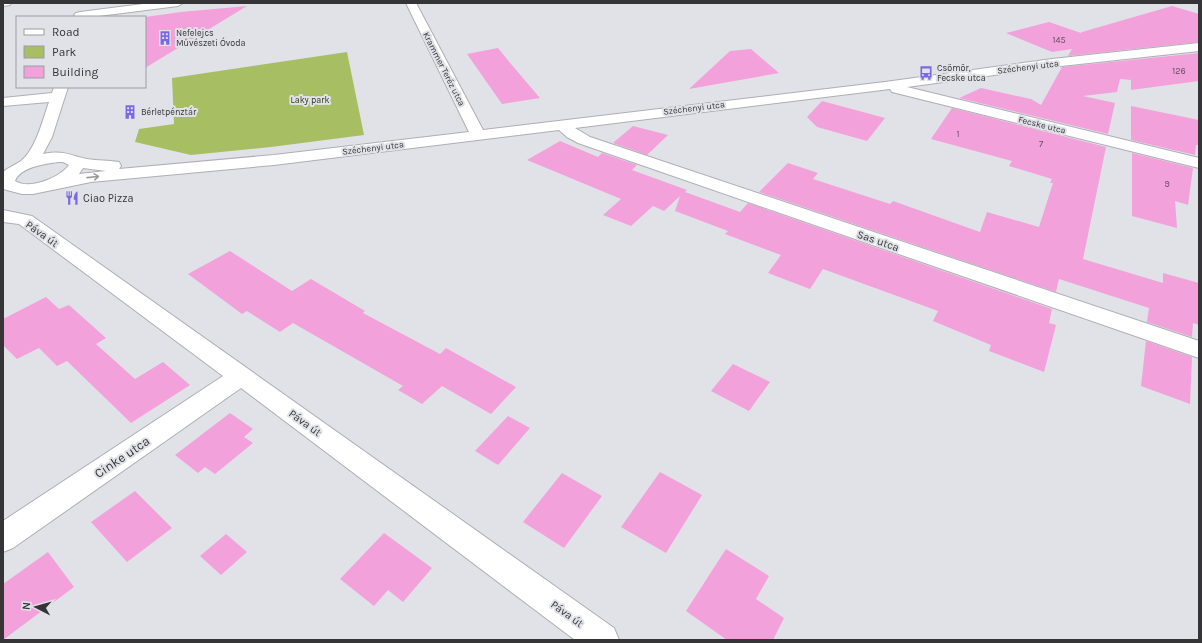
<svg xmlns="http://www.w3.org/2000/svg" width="1202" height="643" viewBox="0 0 1202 643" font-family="Karla,sans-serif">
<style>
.green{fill:#a7be63}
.building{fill:#f2a1db}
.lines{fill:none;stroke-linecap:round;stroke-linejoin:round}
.minor-casing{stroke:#aeaeb4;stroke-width:2}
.minor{fill:#fff;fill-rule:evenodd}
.oneway{stroke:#9a9a9c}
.labels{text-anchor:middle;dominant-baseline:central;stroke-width:4;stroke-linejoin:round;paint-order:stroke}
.far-poi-label{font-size:9px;fill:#353538;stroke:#e1e2e8;text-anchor:start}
.number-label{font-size:9px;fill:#645061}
.far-street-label{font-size:9px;fill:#353538;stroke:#e1e2e8}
.far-park-label{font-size:9px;fill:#2e3710;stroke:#e1e2e8}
.poi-label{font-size:11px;fill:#353538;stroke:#e1e2e8;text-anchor:start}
.street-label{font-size:11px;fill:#353538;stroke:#e1e2e8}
.near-street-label{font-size:13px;fill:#353538;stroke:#e1e2e8}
</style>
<rect width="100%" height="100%" fill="#e1e2e8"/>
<polygon class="green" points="347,52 364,135 271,147 191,155 135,142 139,129 174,124 172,78"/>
<g class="building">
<polygon points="247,6 145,68 145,17 181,12"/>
<polygon points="1172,6 1199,14 1199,42 1068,56 1072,49 1052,52 1006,33 1049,22 1081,33 1082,32"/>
<polygon points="498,48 511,64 540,98 502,104 467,54"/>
<polygon points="751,49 779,73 689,89 730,51"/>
<polygon points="1199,53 1199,81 1131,90 1131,80 1120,79 1117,92 1083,96 1115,103 1108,134 959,98 981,88 1031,99 1041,105 1062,67"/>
<polygon points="822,101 885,118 867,141 817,127 807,117"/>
<polygon points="1131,106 1199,120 1199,145 1196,145 1195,155 1131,140"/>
<polygon points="952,108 1106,147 1083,259 1163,283 1163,273 1199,283 1199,325 1193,323 1192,337 1147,322 1149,308 1059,279 1056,292 759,192 788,163 818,173 813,179 890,204 893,201 980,232 987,212 1039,227 1053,183 1050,183 1052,179 1009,166 1012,161 931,139"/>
<polygon points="633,126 668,135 647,155 613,143"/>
<polygon points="560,141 598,157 602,153 637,165 632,170 687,190 685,192 740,212 748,203 1052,309 1049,323 1056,325 1044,372 989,351 991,345 933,321 938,311 823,269 810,289 768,273 781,255 725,234 728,231 675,211 680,196 664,211 653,206 631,226 603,215 621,199 527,160"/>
<polygon points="1132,153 1193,168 1188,205 1175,201 1177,228 1132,216"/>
<polygon points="230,251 292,291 311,279 365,311 363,313 440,354 446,348 516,387 491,414 442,386 422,404 398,390 403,386 293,323 280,332 247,311 242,314 188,274"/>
<polygon points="46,297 59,309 69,305 106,338 96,344 135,379 163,362 190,385 131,423 67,361 57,366 39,348 17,359 3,345 3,319"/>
<polygon points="1146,341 1192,357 1190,404 1141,386"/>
<polygon points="733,364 770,382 749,411 711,391"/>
<polygon points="230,413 253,429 244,437 253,443 215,474 205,467 198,473 175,455"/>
<polygon points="508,416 530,428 498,465 475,451"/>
<polygon points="660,472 702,495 666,553 621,527"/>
<polygon points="562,473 602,496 564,548 523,522"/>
<polygon points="135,491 172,528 127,562 91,522"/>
<polygon points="384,533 432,568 403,602 388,590 374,606 340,579"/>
<polygon points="226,534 247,552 221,575 200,556"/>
<polygon points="726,549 769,576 756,599 784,618 773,640 727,640 686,611"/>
<polygon points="48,552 74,587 3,640 3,584"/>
</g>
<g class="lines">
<defs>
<g id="minor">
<polygon points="3,3 11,3 10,5 3,6"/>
<polygon points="151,3 183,3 178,6 91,17 76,17 74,15 76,13 80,12"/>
<path d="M 406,3 L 416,3 L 483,130 L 885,82 L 1052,59 L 1199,43 L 1199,51 L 1052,67 L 907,87 L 1199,158 L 1199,168 L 892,92 L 890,89 L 575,128 L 590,137 L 1199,341 L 1199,358 L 578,143 L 567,137 L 559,130 L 274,165 L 91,182 L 33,194 L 22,194 L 3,189 L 3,172 C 9,167 15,165 21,161 C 36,149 43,119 49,102 L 3,106 L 3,98 L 52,93 L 54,87 L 68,87 L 52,137 L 43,154 C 65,150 67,155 87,159 C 98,161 108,160 119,162 L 121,166 L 119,169 L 274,155 L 469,132 ZM 58,162 L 63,162 L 69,165 C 59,178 30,190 15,181 C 20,167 45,164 58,162 ZM 83,168 L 106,171 L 79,174 Z"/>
<polygon points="3,210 32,216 614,628 619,640 575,640 241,388 13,548 3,552 3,521 223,376 19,224 3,222"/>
</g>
</defs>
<use href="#minor" class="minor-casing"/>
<use href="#minor" class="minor"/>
</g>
<defs><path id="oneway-shaft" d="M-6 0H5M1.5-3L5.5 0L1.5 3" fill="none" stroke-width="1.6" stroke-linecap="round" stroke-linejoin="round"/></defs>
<use class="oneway" href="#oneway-shaft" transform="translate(93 177) rotate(-6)"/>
<defs>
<symbol id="building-bare" viewBox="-9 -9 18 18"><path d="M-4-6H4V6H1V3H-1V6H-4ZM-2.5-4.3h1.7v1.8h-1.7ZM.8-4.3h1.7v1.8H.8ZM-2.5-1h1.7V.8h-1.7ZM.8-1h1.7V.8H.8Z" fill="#7d68e4" stroke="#e1e2e8" stroke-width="2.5" paint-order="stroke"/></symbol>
<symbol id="bus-bare" viewBox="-9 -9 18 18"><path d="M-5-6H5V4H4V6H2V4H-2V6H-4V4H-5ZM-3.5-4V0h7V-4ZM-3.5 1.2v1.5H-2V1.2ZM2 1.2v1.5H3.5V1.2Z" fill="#7d68e4" stroke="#e1e2e8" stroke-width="2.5" paint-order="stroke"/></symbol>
<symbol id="restaurant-bare" viewBox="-9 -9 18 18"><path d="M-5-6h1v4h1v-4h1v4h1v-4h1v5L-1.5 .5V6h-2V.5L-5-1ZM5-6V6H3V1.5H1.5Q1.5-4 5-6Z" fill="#7d68e4" stroke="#e1e2e8" stroke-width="2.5" paint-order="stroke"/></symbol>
</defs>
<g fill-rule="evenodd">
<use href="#building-bare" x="155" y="28" width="20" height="20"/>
<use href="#bus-bare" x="916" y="63" width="20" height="20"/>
<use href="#building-bare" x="120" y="102" width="20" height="20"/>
<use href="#restaurant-bare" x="62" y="188" width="20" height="20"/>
</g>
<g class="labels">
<g class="far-poi-label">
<text x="176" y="33">Nefelejcs<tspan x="176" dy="10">Művészeti Óvoda</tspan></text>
<text x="937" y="68">Csömör,<tspan x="937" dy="10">Fecske utca</tspan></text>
<text x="141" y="112">Bérletpénztár</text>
</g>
<g class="number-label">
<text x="1059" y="40">145</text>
<text x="1179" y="71">126</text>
<text x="958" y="134">1</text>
<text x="1041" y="144">7</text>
<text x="1167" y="184">9</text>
</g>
<g class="far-street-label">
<text transform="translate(1028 67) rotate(-7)">Széchenyi utca</text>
<text transform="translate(444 69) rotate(63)">Krammer Teréz utca</text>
<text transform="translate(694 108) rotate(-7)">Széchenyi utca</text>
<text transform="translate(1042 125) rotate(14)">Fecske utca</text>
<text transform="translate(373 148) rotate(-7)">Széchenyi utca</text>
</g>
<g class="far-park-label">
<text x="310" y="100">Laky park</text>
</g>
<g class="poi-label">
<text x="83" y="198">Ciao Pizza</text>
</g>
<g class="street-label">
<text transform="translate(42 234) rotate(35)">Páva út</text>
<text transform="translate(878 241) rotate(19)">Sas utca</text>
<text transform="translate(305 423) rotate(36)">Páva út</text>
<text transform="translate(567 614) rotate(36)">Páva út</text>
</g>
<g class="near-street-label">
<text transform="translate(122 457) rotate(-34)">Cinke utca</text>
</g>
</g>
<rect width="1202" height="643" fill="none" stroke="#353538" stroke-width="8"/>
<rect x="16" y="16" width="130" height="72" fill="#e1e2e8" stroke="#9c9da2"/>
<rect x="24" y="29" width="20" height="6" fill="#ffffff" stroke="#9c9da2"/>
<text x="52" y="36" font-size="12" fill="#353538">Road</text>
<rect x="24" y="46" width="20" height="12" fill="#a7be63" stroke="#9c9da2"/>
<text x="52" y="56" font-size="12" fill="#353538">Park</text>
<rect x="24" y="66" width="20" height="12" fill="#f2a1db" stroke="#9c9da2"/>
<text x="52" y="76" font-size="12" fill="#353538">Building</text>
<g transform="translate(36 607) rotate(276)" stroke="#e1e2e8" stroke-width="3" paint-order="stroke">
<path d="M0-3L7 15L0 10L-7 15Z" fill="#353538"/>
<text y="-6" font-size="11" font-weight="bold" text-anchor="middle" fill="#353538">N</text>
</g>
</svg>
